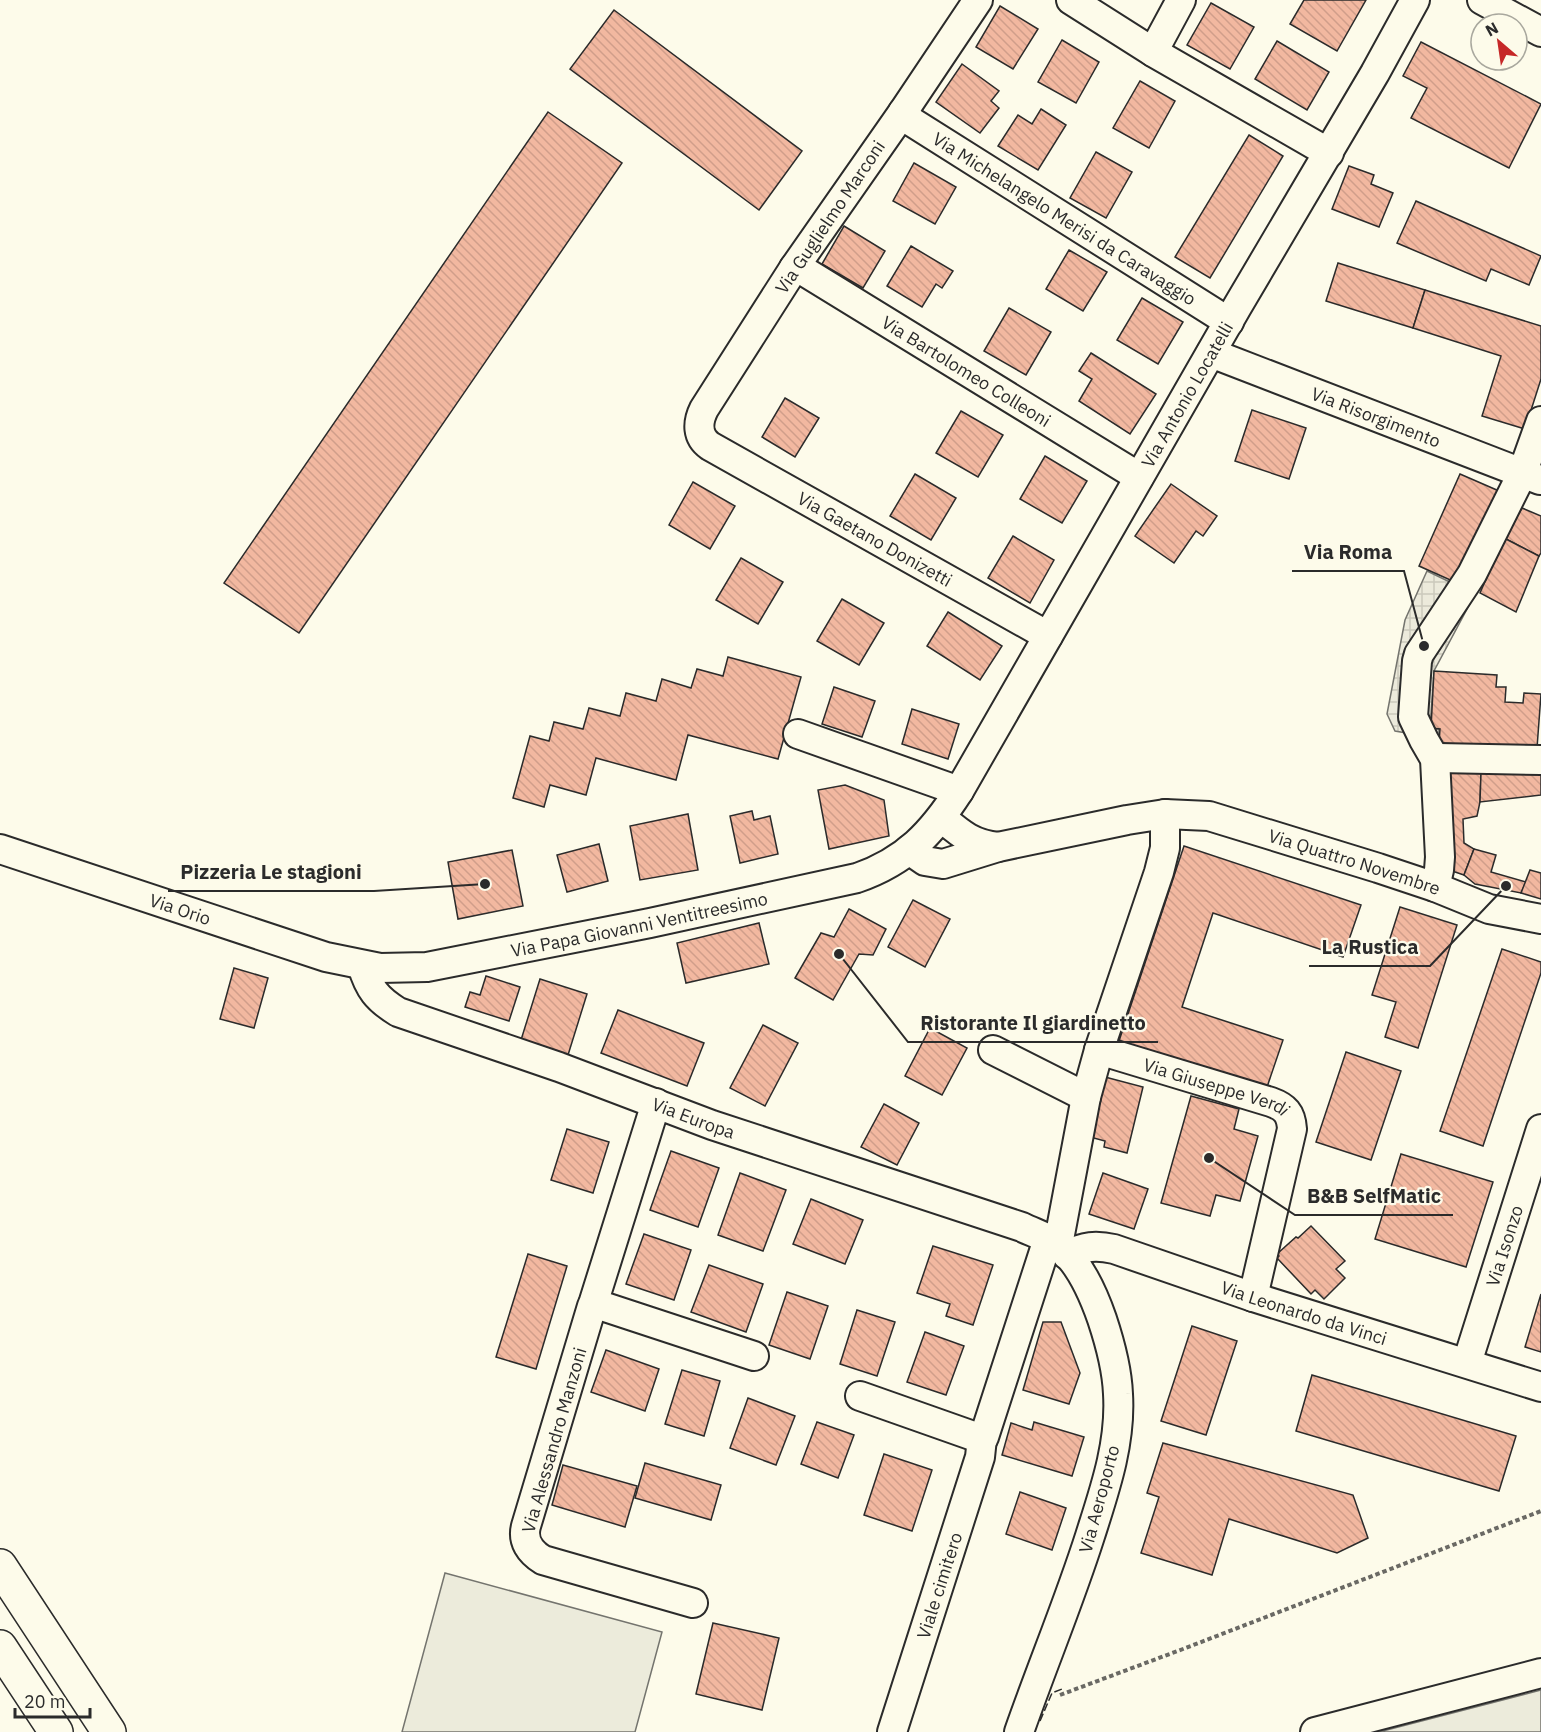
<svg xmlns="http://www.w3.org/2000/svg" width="1541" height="1732" viewBox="0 0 1541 1732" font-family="'IBM Plex Sans',sans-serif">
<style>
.grass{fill:#ecebdb;stroke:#74746e;stroke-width:1.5}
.plaza{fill:url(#plaza-grid);stroke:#74746e;stroke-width:1.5}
.building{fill:url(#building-back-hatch);stroke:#2b2b2b;stroke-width:1.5}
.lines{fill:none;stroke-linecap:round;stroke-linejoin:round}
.minor-casing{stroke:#2b2b2b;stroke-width:32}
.highway-casing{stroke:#2b2b2b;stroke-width:36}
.path{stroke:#6a6964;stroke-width:4;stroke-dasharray:4.5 3;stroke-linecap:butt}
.minor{stroke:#fdfbea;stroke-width:28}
.highway{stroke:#fdfbea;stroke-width:33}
.fence{stroke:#2b2b2b;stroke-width:1.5;stroke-dasharray:8 3;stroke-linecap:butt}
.labels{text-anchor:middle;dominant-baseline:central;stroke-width:4.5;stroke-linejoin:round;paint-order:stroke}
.street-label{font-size:18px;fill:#2b2b2b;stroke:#fdfbea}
.leader{fill:none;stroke:#2b2b2b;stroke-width:2}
.callout-dot{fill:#2b2b2b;stroke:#fdfbea;stroke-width:2}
.callout-label{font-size:20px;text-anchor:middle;font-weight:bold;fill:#2b2b2b;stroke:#fdfbea;stroke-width:4.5;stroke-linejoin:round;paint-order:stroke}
</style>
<defs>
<pattern id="plaza-grid" width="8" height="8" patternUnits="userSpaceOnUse" patternTransform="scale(1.5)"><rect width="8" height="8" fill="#eceadb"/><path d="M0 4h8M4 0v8" fill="none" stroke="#cbc9bc"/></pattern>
<pattern id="building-back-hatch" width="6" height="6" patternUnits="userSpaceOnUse" patternTransform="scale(1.5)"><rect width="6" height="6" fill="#f2b8a0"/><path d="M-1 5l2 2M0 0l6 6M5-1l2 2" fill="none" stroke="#d09e8a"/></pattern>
</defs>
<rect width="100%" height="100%" fill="#fdfbea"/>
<g class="grass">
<polygon points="445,1573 662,1632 635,1732 402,1732"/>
<polygon points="1541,1690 1541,1732 1379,1732"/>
</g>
<polygon class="plaza" points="1427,571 1475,594 1434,671 1430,728 1439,729 1438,758 1412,734 1395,731 1387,714 1405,620"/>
<g class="building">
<polygon points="1304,0 1366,0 1337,51 1290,24"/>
<polygon points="1211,3 1254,27 1230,69 1187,45"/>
<polygon points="1000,6 1038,29 1013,69 976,47"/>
<polygon points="614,10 802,151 759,210 570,69"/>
<polygon points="1062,40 1099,62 1076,103 1038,82"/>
<polygon points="1277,41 1329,72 1307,110 1255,79"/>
<polygon points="1421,42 1541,104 1509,168 1411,118 1427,88 1403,76"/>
<polygon points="962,64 999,91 991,101 999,108 980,133 936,102"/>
<polygon points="1140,81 1175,101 1149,148 1113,128"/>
<polygon points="1041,109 1066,125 1038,170 998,146 1018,115 1032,124"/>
<polygon points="548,112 622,163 299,633 224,583"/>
<polygon points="1249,135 1283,156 1210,278 1175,257"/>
<polygon points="1096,152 1132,172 1106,218 1070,198"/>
<polygon points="914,163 956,187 935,224 893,201"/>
<polygon points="1349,166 1374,175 1371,184 1393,193 1379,227 1332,209"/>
<polygon points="1416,201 1541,256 1529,285 1491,269 1486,281 1397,243"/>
<polygon points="844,226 885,251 863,288 822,264"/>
<polygon points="911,246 953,271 942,288 936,284 922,307 887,286"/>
<polygon points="1069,250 1107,272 1083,311 1046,289"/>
<polygon points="1338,263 1425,290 1413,328 1326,301"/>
<polygon points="1425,290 1541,326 1541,379 1525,429 1482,416 1501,356 1413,328"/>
<polygon points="1142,298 1183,322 1158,364 1117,340"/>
<polygon points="1009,308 1051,332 1026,375 984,351"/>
<polygon points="1091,353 1156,394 1130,434 1079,401 1092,379 1079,371"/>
<polygon points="785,398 819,418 795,457 762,437"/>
<polygon points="1252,410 1306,428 1289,479 1235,461"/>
<polygon points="961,411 1003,435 978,477 936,453"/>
<polygon points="1045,456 1087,481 1062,523 1020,499"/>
<polygon points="915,474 956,498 931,540 890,516"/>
<polygon points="1460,474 1499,491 1457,583 1419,566"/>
<polygon points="693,482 735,506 710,549 669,525"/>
<polygon points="1171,484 1217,516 1203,536 1196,531 1174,563 1135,536"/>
<polygon points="1522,508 1541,516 1541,553 1539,556 1504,538"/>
<polygon points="1013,536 1054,560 1030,603 988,578"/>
<polygon points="1504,538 1539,556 1516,612 1480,593"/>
<polygon points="741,558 783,582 758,624 716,600"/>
<polygon points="842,599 884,623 859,665 817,641"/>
<polygon points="948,612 1002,646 980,680 927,646"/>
<polygon points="728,657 801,677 778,759 688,735 676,780 596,758 586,795 550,785 544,807 513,798 530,736 549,741 554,722 583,729 589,708 620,716 626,693 656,701 662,679 691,688 697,669 723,676"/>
<polygon points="1434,671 1497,675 1496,687 1506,687 1505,702 1523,703 1524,693 1541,694 1537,748 1439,743 1440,729 1431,728"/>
<polygon points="834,687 875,701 862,737 822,724"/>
<polygon points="912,709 959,724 948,759 902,744"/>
<polygon points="1448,771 1481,773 1480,802 1477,816 1463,819 1464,843 1474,849 1464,875 1446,869"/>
<polygon points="1541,772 1541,795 1480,802 1481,773"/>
<polygon points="845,785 884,800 889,836 829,849 818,790"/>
<polygon points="752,811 754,820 770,816 778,854 740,863 730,816"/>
<polygon points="688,814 698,870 640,880 630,826"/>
<polygon points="599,844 608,881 567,892 557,855"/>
<polygon points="1184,846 1361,905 1343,957 1213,913 1182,1007 1283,1040 1265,1093 1118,1044"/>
<polygon points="1474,849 1496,855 1491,872 1526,882 1521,893 1475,884 1464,875"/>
<polygon points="512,850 523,906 458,919 448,862"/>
<polygon points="1530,870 1541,873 1541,899 1521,893"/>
<polygon points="913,900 950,919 925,967 888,947"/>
<polygon points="1400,907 1457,925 1418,1048 1385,1037 1396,1002 1372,995"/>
<polygon points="849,909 886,929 873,955 859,954 833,1000 795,978 821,933 834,937"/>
<polygon points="759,923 769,964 686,983 677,943"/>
<polygon points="1502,949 1541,962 1541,973 1483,1146 1440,1131"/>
<polygon points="234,968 268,978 254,1028 220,1019"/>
<polygon points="486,976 520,987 509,1021 465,1007 470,992 480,995"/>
<polygon points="540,979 587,994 568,1055 521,1040"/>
<polygon points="618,1010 704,1043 687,1086 601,1053"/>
<polygon points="763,1025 798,1043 765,1106 730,1088"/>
<polygon points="930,1028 967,1048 942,1095 905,1076"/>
<polygon points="1346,1052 1401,1071 1371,1160 1316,1142"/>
<polygon points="1105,1077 1143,1087 1127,1153 1104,1147 1105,1141 1090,1137"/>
<polygon points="1191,1096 1239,1109 1234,1129 1258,1136 1240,1201 1216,1195 1210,1216 1161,1203"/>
<polygon points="884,1104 919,1123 897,1165 861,1147"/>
<polygon points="567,1129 609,1142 593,1193 551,1180"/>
<polygon points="671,1151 719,1168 698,1227 650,1210"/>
<polygon points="1401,1154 1493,1182 1466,1267 1375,1239"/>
<polygon points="740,1173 786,1190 763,1251 718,1235"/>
<polygon points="1103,1173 1148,1189 1134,1229 1089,1214"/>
<polygon points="811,1199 863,1220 845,1264 793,1244"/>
<polygon points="1311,1226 1345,1261 1336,1269 1345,1278 1324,1299 1315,1290 1311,1294 1277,1258 1279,1256 1277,1254 1296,1237 1298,1238"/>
<polygon points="644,1234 691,1250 674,1300 626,1284"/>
<polygon points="933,1246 993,1265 973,1325 946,1316 950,1304 917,1293"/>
<polygon points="528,1254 567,1266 536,1369 496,1357"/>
<polygon points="709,1265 763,1284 746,1332 691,1312"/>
<polygon points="787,1292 828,1306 810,1359 769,1345"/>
<polygon points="1541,1294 1541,1352 1525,1347"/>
<polygon points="857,1310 895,1322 877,1376 840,1364"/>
<polygon points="1043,1322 1061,1322 1080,1373 1069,1404 1023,1390"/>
<polygon points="1192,1326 1237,1341 1206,1435 1161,1421"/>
<polygon points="925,1332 964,1346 946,1395 907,1382"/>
<polygon points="606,1350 659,1369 645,1411 591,1392"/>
<polygon points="682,1370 720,1381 704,1436 665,1424"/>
<polygon points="1312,1375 1516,1436 1499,1491 1296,1431"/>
<polygon points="748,1398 795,1416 776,1465 730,1448"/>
<polygon points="817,1422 854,1435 838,1478 801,1464"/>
<polygon points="1034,1422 1084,1437 1072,1476 1002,1455 1011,1423 1032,1430"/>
<polygon points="1163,1443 1353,1495 1368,1538 1337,1553 1229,1519 1212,1575 1141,1553 1159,1497 1147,1493"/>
<polygon points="884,1454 932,1470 912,1531 864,1515"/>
<polygon points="645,1463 721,1485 711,1520 635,1498"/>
<polygon points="563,1465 637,1486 625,1527 552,1505"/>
<polygon points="1020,1492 1066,1508 1052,1550 1006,1534"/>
<polygon points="713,1623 779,1638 762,1710 696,1694"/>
</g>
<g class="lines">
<defs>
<g id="minor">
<path id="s1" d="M 978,0 L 903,112 L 794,268 L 704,409 C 697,423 697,437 710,446 L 1048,636"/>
<polyline points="1071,0 1153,52 1329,153"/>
<polyline points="1482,0 1541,32"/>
<polyline points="1153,52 1181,0"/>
<path id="s2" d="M 903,112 L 912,122 L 1229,322"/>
<path id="s3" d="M 794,268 L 807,273 L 1139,477"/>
<path id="s4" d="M 1211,353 L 1540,480"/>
<polyline points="798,734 959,791"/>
<polyline points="1435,759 1438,758 1541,760"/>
<path d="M 942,818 C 961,834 972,844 998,847"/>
<path id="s5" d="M 0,849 L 326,957 L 380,968 L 427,967 L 650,923 L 857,878 C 906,861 932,833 959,791 L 1237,307 L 1375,73 L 1415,0"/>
<path id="s6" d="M 909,850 L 925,861 L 943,864 L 998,847 L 1127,820 L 1165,814 L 1209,816 L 1378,868 L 1435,887 L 1489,909 L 1541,919"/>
<polyline points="1435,887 1439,870 1440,857 1435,759 1424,740 1413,717 1417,661 1419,654 1472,574 1522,474 1541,421"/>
<path id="s7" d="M 362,965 C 369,989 377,999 398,1012 L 559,1067 L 712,1125 L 1022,1227 C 1034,1233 1048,1237 1058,1245 C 1080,1263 1093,1293 1102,1319 C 1110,1343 1117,1368 1118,1394 C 1121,1443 1105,1489 1090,1536 C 1069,1602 1042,1666 1019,1732"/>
<polyline points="993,1050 1086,1097"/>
<path id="s8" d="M 1099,1050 L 1271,1102 C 1285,1107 1291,1113 1292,1129 L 1253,1297"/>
<polyline points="656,1103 594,1301 599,1305 754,1356"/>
<polyline points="1058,1245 1086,1097 1099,1050 1159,872 1165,848 1165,814"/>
<path id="s9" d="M 1067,1255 C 1084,1246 1096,1245 1114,1249 L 1253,1297 L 1541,1387"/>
<path d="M 595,1303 L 592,1306 L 526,1526 C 522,1541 530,1552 543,1560 L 693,1603"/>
<path id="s10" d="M 1467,1363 L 1541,1129"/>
<polyline points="860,1396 979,1438 984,1437 1048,1239"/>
<path id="s11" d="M 892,1732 L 980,1457 L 982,1438"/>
<polyline points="1315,1732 1541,1673"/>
</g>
<g id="highway">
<polyline points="0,1566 109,1732"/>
<polyline points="0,1647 56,1732"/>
</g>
</defs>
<use href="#minor" class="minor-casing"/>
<use href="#highway" class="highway-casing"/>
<polyline class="path" points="1060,1695 1183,1649 1541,1511"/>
<use href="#minor" class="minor"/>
<use href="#highway" class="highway"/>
<polyline class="fence" points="1040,1721 1052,1693 1062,1689"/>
</g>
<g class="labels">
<g class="street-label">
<text transform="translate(830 217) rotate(-56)">Via Guglielmo Marconi</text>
<text stroke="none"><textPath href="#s2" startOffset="194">Via Michelangelo Merisi da Caravaggio</textPath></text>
<text stroke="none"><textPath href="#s3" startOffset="201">Via Bartolomeo Colleoni</textPath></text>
<text stroke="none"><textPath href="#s5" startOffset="1479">Via Antonio Locatelli</textPath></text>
<text stroke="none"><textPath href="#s4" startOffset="177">Via Risorgimento</textPath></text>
<text stroke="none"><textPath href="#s1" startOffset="723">Via Gaetano Donizetti</textPath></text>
<text stroke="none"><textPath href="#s6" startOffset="462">Via Quattro Novembre</textPath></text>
<text stroke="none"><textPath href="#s5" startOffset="190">Via Orio</textPath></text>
<text stroke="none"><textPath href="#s5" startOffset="662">Via Papa Giovanni Ventitreesimo</textPath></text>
<text stroke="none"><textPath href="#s8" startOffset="123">Via Giuseppe Verdi</textPath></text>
<text stroke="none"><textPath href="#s7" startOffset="375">Via Europa</textPath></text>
<text stroke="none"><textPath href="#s10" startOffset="123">Via Isonzo</textPath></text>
<text stroke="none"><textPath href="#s9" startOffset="249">Via Leonardo da Vinci</textPath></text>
<text transform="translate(554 1440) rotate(-74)">Via Alessandro Manzoni</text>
<text transform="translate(1099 1499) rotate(-75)">Via Aeroporto</text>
<text stroke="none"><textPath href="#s11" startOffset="154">Viale cimitero</textPath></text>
</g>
</g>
<path class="leader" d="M1424 646L1404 571H1292M485 884L374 891H168M1506 886L1430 966H1309M839 954L908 1042H1158M1209 1158L1295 1215H1453"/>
<g class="callout-dot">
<circle cx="1424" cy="646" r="6"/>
<circle cx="485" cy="884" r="6"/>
<circle cx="1506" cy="886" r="6"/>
<circle cx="839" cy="954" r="6"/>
<circle cx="1209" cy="1158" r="6"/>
</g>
<g class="callout-label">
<text x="1348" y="559">Via Roma</text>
<text x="271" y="879">Pizzeria Le stagioni</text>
<text x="1370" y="954">La Rustica</text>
<text x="1033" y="1030">Ristorante Il giardinetto</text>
<text x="1374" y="1203">B&amp;B SelfMatic</text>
</g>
<g transform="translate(1499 42) rotate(331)"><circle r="28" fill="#fdfbea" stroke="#a9a89e" stroke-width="1.5"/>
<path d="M0-4.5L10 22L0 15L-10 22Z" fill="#c62828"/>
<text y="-9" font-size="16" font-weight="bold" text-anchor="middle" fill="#2b2b2b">N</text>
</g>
<path d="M15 1708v9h75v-9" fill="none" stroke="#2b2b2b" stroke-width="3"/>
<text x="24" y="1708" font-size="18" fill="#2b2b2b" stroke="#fdfbea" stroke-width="4.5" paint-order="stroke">20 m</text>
</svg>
